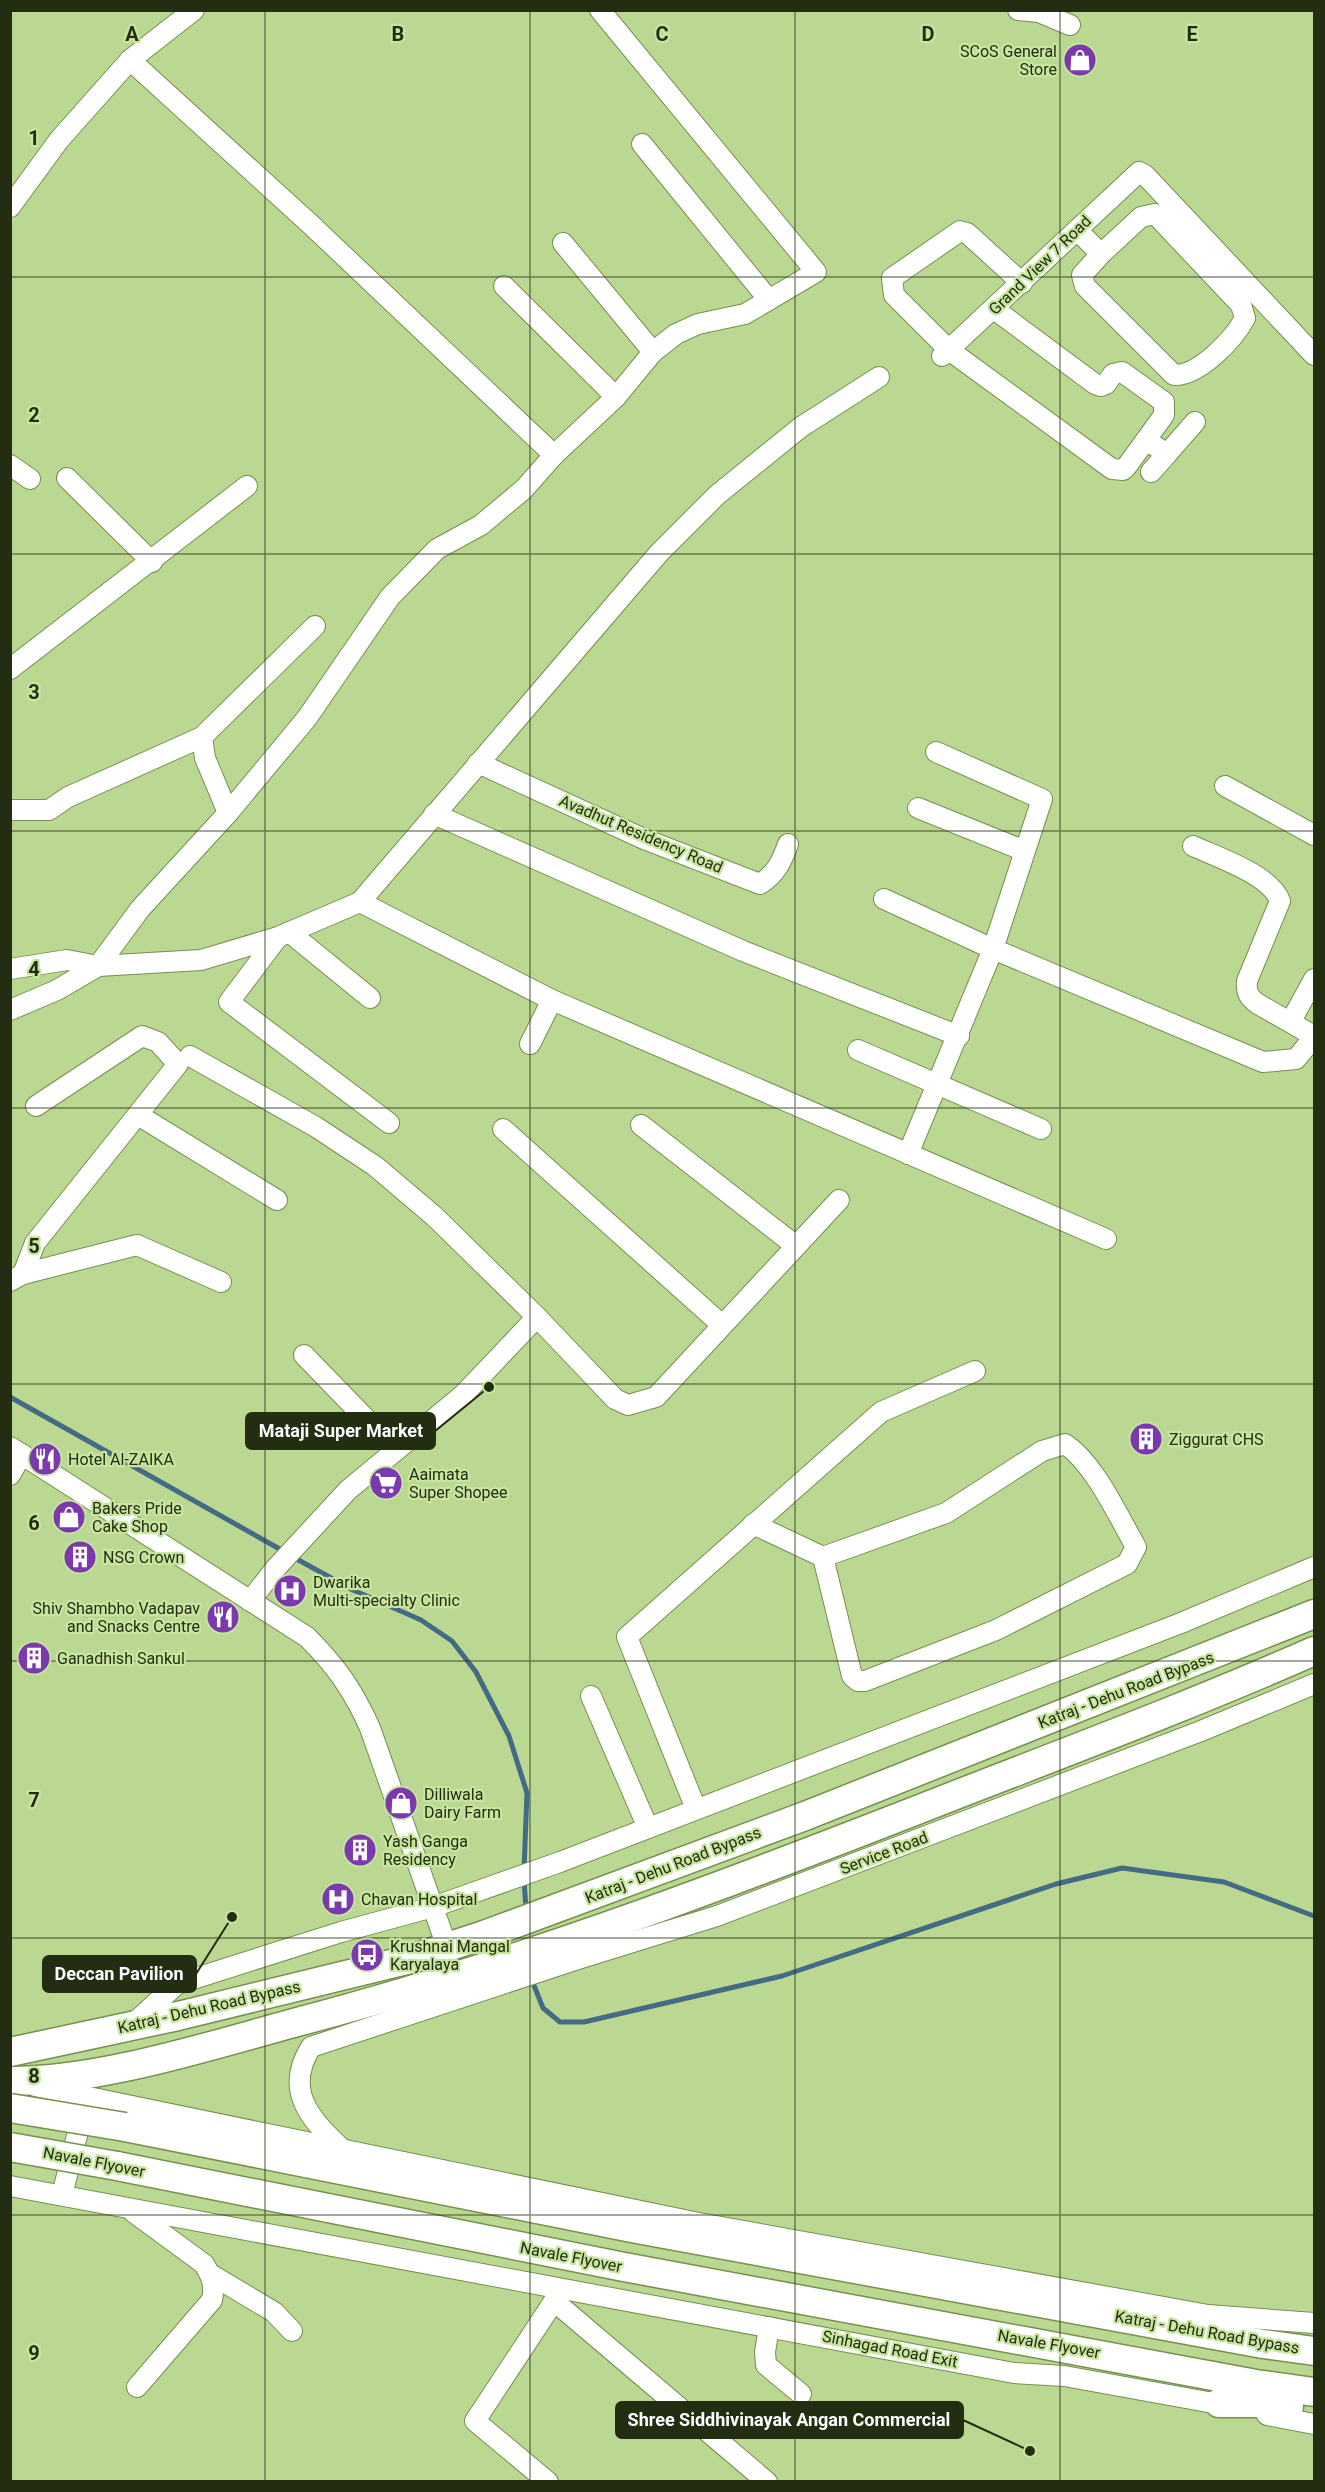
<svg xmlns="http://www.w3.org/2000/svg" width="1325" height="2492" viewBox="0 0 1325 2492" font-family="Roboto,sans-serif">
<style>
.lines{fill:none;stroke-linecap:round;stroke-linejoin:round}
.stream{stroke:#436b83;stroke-width:5}
.minor-casing{stroke:#76904e;stroke-width:22}
.highway-casing{stroke:#76904e;stroke-width:31}
.minor{stroke:#fff;stroke-width:20}
.highway{stroke:#fff;stroke-width:28}
.highway-bridge-casing{stroke:#76904e;stroke-width:31;stroke-linecap:butt}
.highway-bridge{stroke:#fff;stroke-width:28}
.grid{fill:none;stroke:#222d11;stroke-width:1.5;stroke-opacity:0.55}
.labels{text-anchor:middle;dominant-baseline:central;stroke-width:4.5;stroke-linejoin:round;paint-order:stroke}
.poi-label{font-size:16px;fill:#222d11;stroke:#c8e59f;text-anchor:start}
.street-label{font-size:16px;fill:#222d11;stroke:#c8e59f}
.grid-label{font-size:20px;text-anchor:middle;font-weight:bold;fill:#222d11;stroke:#c8e59f;stroke-width:4.5;stroke-linejoin:round;paint-order:stroke}
.leader{fill:none;stroke:#222d11;stroke-width:2}
.callout-dot{fill:#222d11;stroke:#c8e59f;stroke-width:2}
.callout{fill:#222d11;stroke:#222d11;stroke-width:2}
.callout-label{font-size:18px;text-anchor:middle;font-weight:bold;fill:#fff}
</style>
<rect width="100%" height="100%" fill="#bbd893"/>
<g class="lines">
<g class="stream">
<polyline points="10,1397 285,1552"/>
<polyline points="293,1557 353,1590 421,1620 452,1641 476,1672 509,1736 527,1793 524,1870"/>
<polyline points="524,1880 526,1909"/>
<polyline points="531,1978 543,2008 560,2022 584,2022 782,1976 1056,1884 1122,1868 1224,1882 1314,1916"/>
</g>
<defs>
<g id="minor">
<polyline points="1018,10 1039,12 1070,25"/>
<polyline points="130,60 308,222 554,455"/>
<polyline points="642,144 769,300"/>
<polyline points="10,207 59,140 130,60 194,10"/>
<path d="M 1077,230 L 1101,254 L 1082,275 L 1085,286 L 1174,375 C 1199,376 1234,339 1245,318 L 1241,305 L 1155,214 L 1141,217 L 1101,254"/>
<polyline points="563,243 653,352"/>
<polyline points="504,286 616,397"/>
<polyline points="994,309 1095,384 1101,386 1106,384 1113,374 1122,372 1164,402 1164,415 1127,466 1123,470 1112,469 949,350 894,295 892,278 960,231 967,233 1022,283"/>
<polyline points="942,356 1139,172 1145,175 1314,355"/>
<polyline points="1146,440 1167,454 1151,472"/>
<polyline points="1167,454 1195,422"/>
<polyline points="10,465 30,479"/>
<polyline points="67,478 152,562"/>
<polyline points="10,669 247,486"/>
<path d="M 478,763 L 644,839 L 760,884 C 776,874 782,861 788,844"/>
<polyline points="1225,786 1314,835"/>
<polyline points="918,808 1025,851"/>
<polyline points="10,810 49,810 68,797 202,737"/>
<polyline points="228,813 205,758 202,737 315,626"/>
<polyline points="434,814 743,951 959,1036"/>
<path d="M 1193,846 C 1217,857 1271,875 1280,901 L 1247,981 C 1246,992 1248,997 1258,1004 L 1314,1036"/>
<polyline points="884,899 993,949 1263,1062 1296,1059 1314,1037"/>
<polyline points="360,902 552,1000 1106,1239"/>
<polyline points="289,932 370,998"/>
<polyline points="278,937 229,1002 389,1123"/>
<polyline points="10,969 67,960 98,966 140,909 228,813 307,718 390,597 437,549 481,525 524,489 554,455 616,397 653,352 676,334 698,324 745,314 816,272 600,10"/>
<polyline points="10,1010 57,990 98,966 201,960 278,937 360,902 659,553 717,495 801,427 879,377"/>
<polyline points="1291,1021 1314,979"/>
<polyline points="530,1044 552,1000"/>
<polyline points="858,1050 1041,1129"/>
<polyline points="190,1056 316,1127 375,1166 434,1216 537,1317 615,1399 628,1405 656,1397 839,1200"/>
<polyline points="138,1115 277,1200"/>
<polyline points="641,1125 796,1246"/>
<polyline points="503,1129 722,1325"/>
<polyline points="908,1154 993,949 1042,799 936,752"/>
<polyline points="23,1274 137,1245 221,1282"/>
<polyline points="10,1281 23,1274 35,1243 178,1064 158,1042 142,1036 36,1106"/>
<polyline points="304,1355 396,1450"/>
<path d="M 10,1447 L 307,1637 C 336,1666 353,1690 370,1728 L 447,1947"/>
<polyline points="10,1475 22,1454"/>
<path d="M 753,1524 L 823,1557 L 946,1513 L 1042,1451 L 1065,1444 C 1095,1464 1118,1516 1136,1547 L 1127,1564 L 996,1630 L 865,1681 L 858,1681 L 852,1676 L 823,1557"/>
<polyline points="250,1601 275,1569 348,1490 463,1395 537,1317"/>
<polyline points="591,1696 648,1828"/>
<polyline points="696,1809 627,1637 881,1412 975,1371"/>
<polyline points="133,2024 177,1984 341,1932 433,1907 560,1862 1181,1623 1314,1567"/>
<polyline points="35,2086 699,2223 1208,2315 1314,2323"/>
<path d="M 343,2150 C 311,2120 283,2091 311,2047 L 581,1958 L 717,1916 L 1201,1731 L 1314,1684"/>
<polyline points="10,2186 1014,2373 1064,2376 1230,2406"/>
<polyline points="62,2195 84,2108"/>
<path d="M 133,2212 L 204,2264 C 212,2277 215,2285 212,2300 L 137,2387"/>
<polyline points="212,2275 274,2312 292,2331"/>
<polyline points="554,2301 767,2482"/>
<polyline points="769,2327 765,2352 766,2365 801,2394"/>
<polyline points="1267,2415 1314,2424"/>
<polyline points="548,2482 475,2421 560,2292"/>
</g>
<g id="highway">
<polyline points="10,2052 178,2016 411,1959 484,1935 805,1816 1314,1614"/>
<path d="M 10,2081 C 102,2081 212,2045 301,2021 C 522,1963 736,1881 948,1798 C 1071,1750 1194,1704 1314,1651"/>
<polyline points="125,2127 632,2228 1263,2344 1314,2351"/>
<polyline points="117,2166 624,2267 1256,2384 1314,2392"/>
<polyline points="1219,2403 1256,2403 1289,2407"/>
</g>
</defs>
<use href="#minor" class="minor-casing"/>
<use href="#highway" class="highway-casing"/>
<use href="#minor" class="minor"/>
<use href="#highway" class="highway"/>
<defs>
<g id="highway-bridge">
<polyline points="10,2108 125,2127"/>
<polyline points="10,2147 117,2166"/>
</g>
</defs>
<use href="#highway-bridge" class="highway-bridge-casing"/>
<use href="#highway-bridge" class="highway-bridge"/>
</g>
<path class="grid" d="M 265,10 L 265,2482M 530,10 L 530,2482M 795,10 L 795,2482M 1060,10 L 1060,2482M 10,277 L 1314,277M 10,554 L 1314,554M 10,831 L 1314,831M 10,1108 L 1314,1108M 10,1384 L 1314,1384M 10,1661 L 1314,1661M 10,1938 L 1314,1938M 10,2215 L 1314,2215"/>
<defs>
<symbol id="shop-disc" viewBox="-11 -11 22 22"><circle r="9.5" fill="#7b39ae" stroke="#c8e59f"/><path d="M-5-2.5h2.3a2.7 3.5 0 0 1 5.4 0H5L5.5 6h-11ZM-1.5-2.5h3a1.5 2.3 0 0 0-3 0Z" fill="#fff"/></symbol>
<symbol id="building-disc" viewBox="-11 -11 22 22"><circle r="9.5" fill="#7b39ae" stroke="#c8e59f"/><path d="M-4-6H4V6H1V3H-1V6H-4ZM-2.5-4.3h1.7v1.8h-1.7ZM.8-4.3h1.7v1.8H.8ZM-2.5-1h1.7V.8h-1.7ZM.8-1h1.7V.8H.8Z" fill="#fff"/></symbol>
<symbol id="restaurant-disc" viewBox="-11 -11 22 22"><circle r="9.5" fill="#7b39ae" stroke="#c8e59f"/><path d="M-5-6h1v4h1v-4h1v4h1v-4h1v5L-1.5 .5V6h-2V.5L-5-1ZM5-6V6H3V1.5H1.5Q1.5-4 5-6Z" fill="#fff"/></symbol>
<symbol id="supermarket-disc" viewBox="-11 -11 22 22"><circle r="9.5" fill="#7b39ae" stroke="#c8e59f"/><path d="M-6-5.5h2.5l.6 2H6L4.5 2H-2.5L-4.4-4H-6ZM-1.5 3.2a1.3 1.3 0 1 0 .1 0ZM3 3.2a1.3 1.3 0 1 0 .1 0Z" fill="#fff"/></symbol>
<symbol id="hospital-disc" viewBox="-11 -11 22 22"><circle r="9.5" fill="#7b39ae" stroke="#c8e59f"/><path d="M-5-5h3v3.5h4V-5h3V5h-3V1.5h-4V5h-3Z" fill="#fff"/></symbol>
<symbol id="bus-disc" viewBox="-11 -11 22 22"><circle r="9.5" fill="#7b39ae" stroke="#c8e59f"/><path d="M-5-6H5V4H4V6H2V4H-2V6H-4V4H-5ZM-3.5-4V0h7V-4ZM-3.5 1.2v1.5H-2V1.2ZM2 1.2v1.5H3.5V1.2Z" fill="#fff"/></symbol>
</defs>
<g fill-rule="evenodd">
<use href="#shop-disc" x="1061" y="41" width="38" height="38"/>
<use href="#building-disc" x="1127" y="1420" width="38" height="38"/>
<use href="#restaurant-disc" x="26" y="1440" width="38" height="38"/>
<use href="#supermarket-disc" x="367" y="1464" width="38" height="38"/>
<use href="#shop-disc" x="50" y="1498" width="38" height="38"/>
<use href="#building-disc" x="61" y="1538" width="38" height="38"/>
<use href="#hospital-disc" x="271" y="1572" width="38" height="38"/>
<use href="#restaurant-disc" x="204" y="1598" width="38" height="38"/>
<use href="#building-disc" x="15" y="1639" width="38" height="38"/>
<use href="#shop-disc" x="382" y="1784" width="38" height="38"/>
<use href="#building-disc" x="341" y="1831" width="38" height="38"/>
<use href="#hospital-disc" x="319" y="1880" width="38" height="38"/>
<use href="#bus-disc" x="348" y="1936" width="38" height="38"/>
</g>
<g class="labels">
<g class="poi-label">
<text x="1057" y="51" text-anchor="end">SCoS General<tspan x="1057" dy="18">Store</tspan></text>
<text x="1169" y="1439">Ziggurat CHS</text>
<text x="68" y="1459">Hotel Al-ZAIKA</text>
<text x="409" y="1474">Aaimata<tspan x="409" dy="18">Super Shopee</tspan></text>
<text x="92" y="1508">Bakers Pride<tspan x="92" dy="18">Cake Shop</tspan></text>
<text x="103" y="1557">NSG Crown</text>
<text x="313" y="1582">Dwarika<tspan x="313" dy="18">Multi-specialty Clinic</tspan></text>
<text x="200" y="1608" text-anchor="end">Shiv Shambho Vadapav<tspan x="200" dy="18">and Snacks Centre</tspan></text>
<text x="57" y="1658">Ganadhish Sankul</text>
<text x="424" y="1794">Dilliwala<tspan x="424" dy="18">Dairy Farm</tspan></text>
<text x="383" y="1841">Yash Ganga<tspan x="383" dy="18">Residency</tspan></text>
<text x="361" y="1899">Chavan Hospital</text>
<text x="390" y="1946">Krushnai Mangal<tspan x="390" dy="18">Karyalaya</tspan></text>
</g>
<g class="street-label">
<text transform="translate(1040 265) rotate(-44)">Grand View 7 Road</text>
<text transform="translate(641 834) rotate(23)">Avadhut Residency Road</text>
<text transform="translate(1126 1690) rotate(-21)">Katraj - Dehu Road Bypass</text>
<text transform="translate(884 1853) rotate(-21)">Service Road</text>
<text transform="translate(673 1865) rotate(-21)">Katraj - Dehu Road Bypass</text>
<text transform="translate(209 2007) rotate(-13)">Katraj - Dehu Road Bypass</text>
<text transform="translate(94 2162) rotate(11)">Navale Flyover</text>
<text transform="translate(571 2257) rotate(11)">Navale Flyover</text>
<text transform="translate(1207 2332) rotate(10)">Katraj - Dehu Road Bypass</text>
<text transform="translate(1049 2344) rotate(10)">Navale Flyover</text>
<text transform="translate(890 2349) rotate(11)">Sinhagad Road Exit</text>
</g>
</g>
<g class="grid-label">
<text x="132" y="41">A</text>
<text x="398" y="41">B</text>
<text x="662" y="41">C</text>
<text x="928" y="41">D</text>
<text x="1192" y="41">E</text>
<text x="34" y="145">1</text>
<text x="34" y="422">2</text>
<text x="34" y="699">3</text>
<text x="34" y="976">4</text>
<text x="34" y="1253">5</text>
<text x="34" y="1530">6</text>
<text x="34" y="1807">7</text>
<text x="34" y="2083">8</text>
<text x="34" y="2360">9</text>
</g>
<path class="leader" d="M489 1387L435 1431M232 1917L196 1974M1030 2451L963 2420"/>
<g class="callout-dot">
<circle cx="489" cy="1387" r="6"/>
<circle cx="232" cy="1917" r="6"/>
<circle cx="1030" cy="2451" r="6"/>
</g>
<g class="callout">
<rect x="246" y="1413" width="189" height="36" rx="6"/>
<rect x="43" y="1956" width="153" height="36" rx="6"/>
<rect x="616" y="2402" width="347" height="36" rx="6"/>
</g>
<g class="callout-label">
<text x="341" y="1437">Mataji Super Market</text>
<text x="119" y="1980">Deccan Pavilion</text>
<text x="789" y="2426">Shree Siddhivinayak Angan Commercial</text>
</g>
<rect width="1325" height="2492" fill="none" stroke="#222d11" stroke-width="24"/>
</svg>
